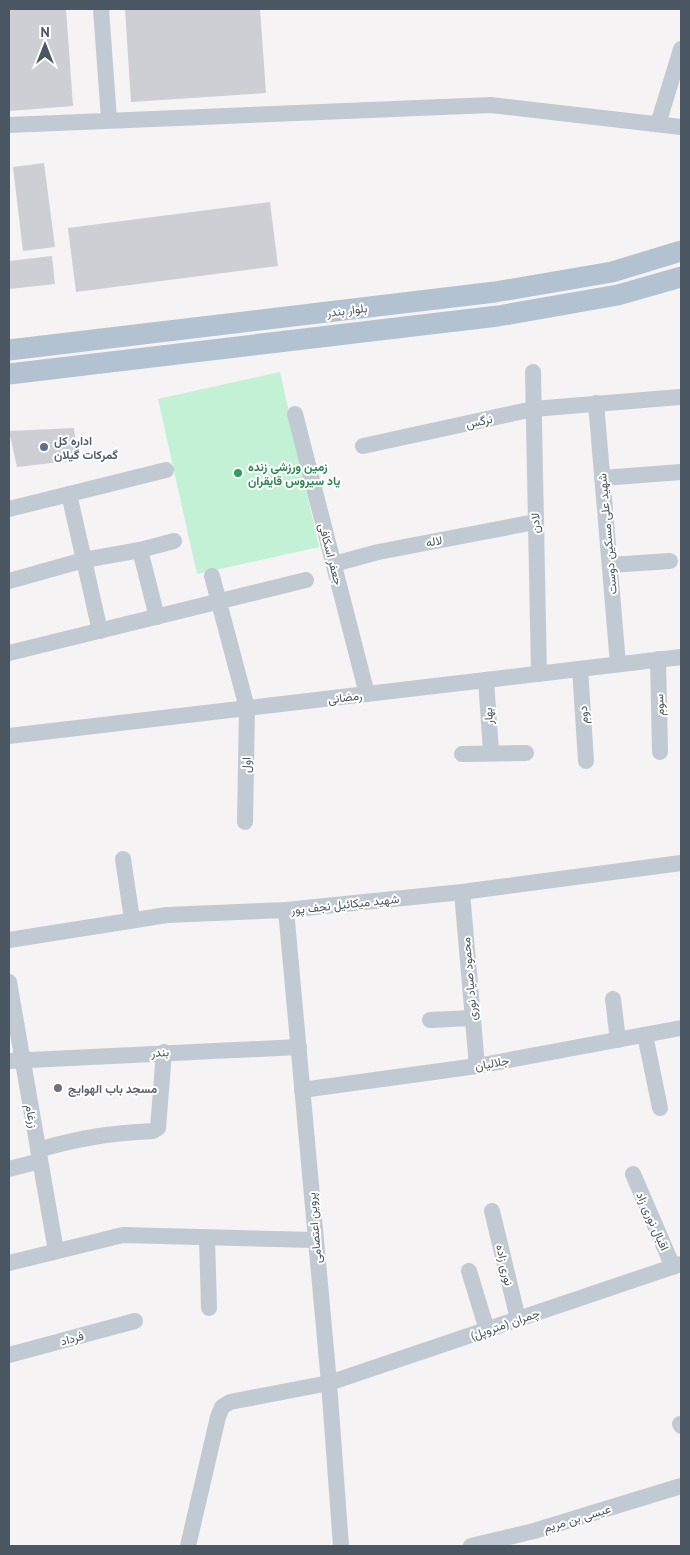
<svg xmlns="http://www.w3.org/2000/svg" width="690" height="1555" viewBox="0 0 690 1555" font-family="'PT Sans',Vazirmatn,sans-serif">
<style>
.green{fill:#c3f1d5}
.building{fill:#cdcfd5}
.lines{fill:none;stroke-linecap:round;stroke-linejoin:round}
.minor{stroke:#c1cad2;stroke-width:16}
.major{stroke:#b3c2d1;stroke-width:21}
.service-dot{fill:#5c6f8a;stroke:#fff;stroke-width:2}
.leisure-dot{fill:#2e9e5b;stroke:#fff;stroke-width:2}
.worship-dot{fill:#6b7280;stroke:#fff;stroke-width:2}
.labels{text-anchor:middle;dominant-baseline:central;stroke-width:4;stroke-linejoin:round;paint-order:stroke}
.street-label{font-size:12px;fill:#4a5661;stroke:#fff}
.service-label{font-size:12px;font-weight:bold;fill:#4e5e75;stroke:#fff;text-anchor:start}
.leisure-label{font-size:12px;font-weight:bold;fill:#27864d;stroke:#fff;text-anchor:start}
.worship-label{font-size:12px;font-weight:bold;fill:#5b616d;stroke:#fff;text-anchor:start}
</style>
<rect width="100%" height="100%" fill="#f5f3f3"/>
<polygon class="green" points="280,372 319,547 197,574 158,399"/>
<g class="building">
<polygon points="9,9 66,9 73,106 9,111"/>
<polygon points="125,9 260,9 266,93 131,102"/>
<polygon points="44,163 55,247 23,251 13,167"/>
<polygon points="270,202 278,266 76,292 68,228"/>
<polygon points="52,256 55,284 9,289 9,261"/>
<polygon points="74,428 78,460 17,467 9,431"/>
</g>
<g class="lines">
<g class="minor">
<polyline points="101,9 109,119"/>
<polyline points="658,124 681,49"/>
<polyline points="9,125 491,105 681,127"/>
<polyline points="533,372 539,674"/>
<polyline points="596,403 618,664"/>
<polyline points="295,414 367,694"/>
<polyline points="363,446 533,409 680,397"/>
<polyline points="602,478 681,472"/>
<polyline points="69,494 100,631"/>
<polyline points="9,509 166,470"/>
<polyline points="140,550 157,617"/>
<polyline points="334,564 378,552 535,522"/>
<polyline points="610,565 670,561"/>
<polyline points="212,576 247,708 245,822"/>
<polyline points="9,581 84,560 140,550 174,541"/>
<polyline points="9,653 306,580"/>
<polyline points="658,659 660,752"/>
<polyline points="580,669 586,761"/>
<polyline points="486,680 491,752"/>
<polyline points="9,736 681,657"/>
<polyline points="462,754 526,753"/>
<polyline points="123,859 132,919"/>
<polyline points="462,892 477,1066"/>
<polyline points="286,910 329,1383 341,1546"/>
<polyline points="9,940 167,915 286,910 462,892 681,863"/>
<polyline points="9,982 56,1251"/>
<polyline points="613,999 618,1040"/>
<polyline points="430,1020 473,1018"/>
<polyline points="645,1035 660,1108"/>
<polyline points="9,1061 299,1047"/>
<polyline points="302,1090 477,1066 681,1028"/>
<path d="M 38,1150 C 78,1138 111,1133 153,1131 L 158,1128 L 164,1052"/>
<polyline points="9,1169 40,1161"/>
<polyline points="633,1174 673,1267"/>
<polyline points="492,1211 518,1319"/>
<polyline points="207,1238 209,1308"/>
<polyline points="9,1263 123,1235 315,1240"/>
<polyline points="469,1271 487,1330"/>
<polyline points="9,1355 135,1321"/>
<polyline points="680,1424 681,1426"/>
<polyline points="188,1546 218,1417 222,1407 230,1402 329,1383 681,1264"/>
<polyline points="471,1546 534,1531 681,1486"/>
</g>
<g class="major">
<polyline points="9,350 495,292 612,272 681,251"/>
<polyline points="9,374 498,316 618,295 681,277"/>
</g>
</g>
<circle class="service-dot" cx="44" cy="447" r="5"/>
<circle class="leisure-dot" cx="238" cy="473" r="5"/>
<circle class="worship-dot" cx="58" cy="1088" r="5"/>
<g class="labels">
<g class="street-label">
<text transform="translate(347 310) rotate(-7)">بلوار بندر</text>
<text transform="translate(479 421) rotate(-12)">نرگس</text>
<text transform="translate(535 523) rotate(-91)">لادن</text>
<text transform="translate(607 534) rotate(-95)">شهید علی مسکین دوست</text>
<text transform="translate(434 541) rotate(-11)">لاله</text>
<text transform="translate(331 554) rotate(75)">جعفر اسکافی</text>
<text transform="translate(345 697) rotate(-7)">رمضانی</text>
<text transform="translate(659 705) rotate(-92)">سوم</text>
<text transform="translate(583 715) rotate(-94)">دوم</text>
<text transform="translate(488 716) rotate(-93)">بهار</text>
<text transform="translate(246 765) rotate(-89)">اول</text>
<text transform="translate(345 904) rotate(-6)">شهید میکائیل نجف پور</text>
<text transform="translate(469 979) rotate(-95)">محمود صیاد نوری</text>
<text transform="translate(160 1052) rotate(-3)">بندر</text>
<text transform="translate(492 1063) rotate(-10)">جلالیان</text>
<text transform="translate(32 1116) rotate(80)">زرغام</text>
<text transform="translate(653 1221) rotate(66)">اقبال نوری زاد</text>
<text transform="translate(314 1228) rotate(-95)">پروین اعتصامی</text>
<text transform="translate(505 1265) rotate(77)">نوری زاده</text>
<text transform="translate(505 1324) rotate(-19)">چمران (متروپل)</text>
<text transform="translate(72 1338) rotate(-15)">فرداد</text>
<text transform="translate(577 1518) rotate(-17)">عیسی بن مریم</text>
</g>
<g class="service-label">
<text x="54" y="440">اداره کل<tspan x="54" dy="14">گمرکات گیلان</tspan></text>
</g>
<g class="leisure-label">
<text x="248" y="466">زمین ورزشی زنده<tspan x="248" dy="14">یاد سیروس قایقران</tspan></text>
</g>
<g class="worship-label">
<text x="68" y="1088">مسجد باب الهوایج</text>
</g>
</g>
<rect width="690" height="1555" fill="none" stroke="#4a5661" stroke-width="20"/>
<g transform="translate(45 45)" stroke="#ffffff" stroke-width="4" paint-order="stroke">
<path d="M0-4L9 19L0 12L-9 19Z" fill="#4a5661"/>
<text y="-8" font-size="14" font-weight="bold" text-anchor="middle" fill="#4a5661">N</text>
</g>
</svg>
